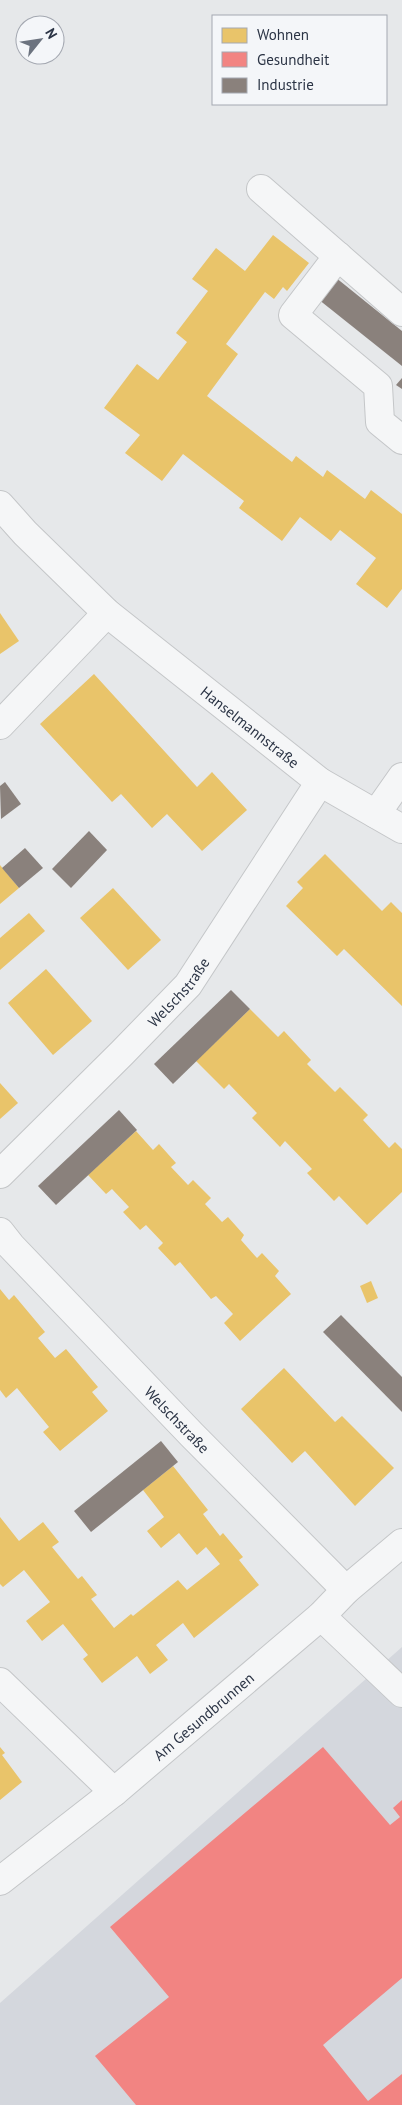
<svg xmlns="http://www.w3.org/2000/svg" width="402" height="2105" viewBox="0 0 402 2105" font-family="'PT Sans',sans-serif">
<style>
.built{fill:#d4d7dd}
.homes{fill:#e9c46a}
.health{fill:#f28482}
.industry{fill:#8a817c}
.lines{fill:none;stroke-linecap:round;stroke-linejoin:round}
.minor-casing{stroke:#c4c6c8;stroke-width:30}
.minor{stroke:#f5f6f7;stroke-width:28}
.labels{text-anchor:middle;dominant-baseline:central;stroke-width:5;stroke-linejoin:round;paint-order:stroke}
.street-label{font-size:15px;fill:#2b3445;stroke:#f4f6f9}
</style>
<rect width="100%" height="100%" fill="#e6e8ea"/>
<polygon class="built" points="402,1647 402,2105 0,2105 0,2003"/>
<g class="homes">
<polygon points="273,235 309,263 287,291 283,287 274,299 265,292 226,344 238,354 207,396 292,462 296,456 323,477 327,470 365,499 371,490 402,514 402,589 387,608 356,584 376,558 340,530 331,541 300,517 282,541 239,508 244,501 183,454 162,481 125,453 140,435 104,408 137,364 158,380 187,342 176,333 208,291 192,279 216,248 245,271"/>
<polygon points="0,613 19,641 0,654"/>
<polygon points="94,674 197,787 212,772 247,810 202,851 167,814 152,828 121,794 112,802 40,724"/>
<polygon points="325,854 382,911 391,902 402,913 402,1006 344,949 337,956 286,906 303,888 297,882"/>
<polygon points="0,865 19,888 0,904"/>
<polygon points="113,888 161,940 128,970 80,918"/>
<polygon points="29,913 45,931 0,970 0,938"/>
<polygon points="46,969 92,1021 53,1055 8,1003"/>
<polygon points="250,1009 278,1037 284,1031 311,1060 307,1064 335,1092 340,1087 368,1115 363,1120 389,1148 395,1142 402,1149 402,1192 367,1225 339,1196 334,1201 307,1173 312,1169 285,1141 280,1147 252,1118 257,1113 229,1084 224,1089 196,1061"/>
<polygon points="0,1083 18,1103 0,1119"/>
<polygon points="136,1131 153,1150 159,1144 176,1163 171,1167 188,1185 193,1180 211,1198 205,1204 222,1222 228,1217 244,1235 241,1240 257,1258 262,1253 279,1271 275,1276 291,1294 240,1341 224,1323 233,1314 216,1296 211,1299 180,1262 175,1266 158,1248 163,1243 146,1225 140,1230 123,1212 129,1207 112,1189 106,1194 88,1175"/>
<polygon points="371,1281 378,1298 367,1303 360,1286"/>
<polygon points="0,1289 9,1300 14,1295 45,1332 38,1338 55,1358 66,1349 98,1387 92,1392 108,1411 60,1451 43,1432 49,1427 17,1388 6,1398 0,1390"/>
<polygon points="284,1368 335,1422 342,1416 394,1468 355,1506 305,1451 292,1463 241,1409"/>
<polygon points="173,1466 208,1510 203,1514 220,1536 223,1533 243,1557 239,1560 259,1585 194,1638 183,1623 156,1645 168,1660 150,1674 137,1656 102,1683 83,1659 88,1655 63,1624 42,1641 26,1621 50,1602 24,1570 3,1587 0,1584 0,1517 19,1541 43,1522 59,1542 52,1547 78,1579 82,1576 97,1595 91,1599 114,1628 131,1614 133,1616 178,1580 187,1590 220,1564 206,1547 197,1555 179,1533 161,1548 147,1531 164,1517 143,1490"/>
<polygon points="0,1747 5,1753 2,1755 22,1782 0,1800"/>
</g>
<polygon class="health" points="323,1747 390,1825 400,1817 393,1808 402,1800 402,1978 323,2045 368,2101 402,2074 402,2105 136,2105 95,2056 169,1997 110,1927"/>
<g class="industry">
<polygon points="335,277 402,331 402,366 318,299"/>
<polygon points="402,378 402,389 396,385"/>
<polygon points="5,782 21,804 1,819 0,786"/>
<polygon points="89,831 107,850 71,888 52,869"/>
<polygon points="25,848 43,868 19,888 2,868"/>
<polygon points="231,990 250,1009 173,1084 154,1064"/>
<polygon points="119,1110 137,1130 56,1205 38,1186"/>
<polygon points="341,1315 402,1377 402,1412 323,1332"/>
<polygon points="161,1441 178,1462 91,1532 74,1511"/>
</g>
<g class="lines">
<defs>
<g id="minor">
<polyline points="261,189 402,312"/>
<polyline points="338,256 293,315 378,386 380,422 402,440"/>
<path id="s1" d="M 0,505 L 25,533 L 107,613 L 320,782 L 402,829"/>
<polyline points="0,725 107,613"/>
<polyline points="376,814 402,777"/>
<path id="s2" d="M 0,1174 L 122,1053 L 188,985 L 320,782"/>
<path id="s3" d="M 0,1232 L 11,1246 L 192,1435 L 346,1590"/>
<polyline points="321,1616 402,1693"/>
<polyline points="0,1682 114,1792"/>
<path id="s4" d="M 0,1881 L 114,1792 L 321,1616 L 346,1590 L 402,1543"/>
</g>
</defs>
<use href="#minor" class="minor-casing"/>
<use href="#minor" class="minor"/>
</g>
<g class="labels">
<g class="street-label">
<text stroke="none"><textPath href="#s1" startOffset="335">Hanselmannstraße</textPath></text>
<text stroke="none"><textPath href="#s2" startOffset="255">Welschstraße</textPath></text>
<text stroke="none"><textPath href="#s3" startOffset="258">Welschstraße</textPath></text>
<text stroke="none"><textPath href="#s4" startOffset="262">Am Gesundbrunnen</textPath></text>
</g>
</g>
<rect x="212" y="15" width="175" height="90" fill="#f4f6f9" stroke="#a4a8b1"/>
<rect x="222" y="28" width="25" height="15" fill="#e9c46a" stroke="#a4a8b1"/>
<text x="257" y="40" font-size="15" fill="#2b3445">Wohnen</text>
<rect x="222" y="52" width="25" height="15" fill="#f28482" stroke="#a4a8b1"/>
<text x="257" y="65" font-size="15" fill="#2b3445">Gesundheit</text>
<rect x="222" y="78" width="25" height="15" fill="#8a817c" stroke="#a4a8b1"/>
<text x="257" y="90" font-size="15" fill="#2b3445">Industrie</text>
<g transform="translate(40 40) rotate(60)"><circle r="24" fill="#f4f6f9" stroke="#a4a8b1"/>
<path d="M0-4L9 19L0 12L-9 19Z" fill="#6c737f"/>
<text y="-8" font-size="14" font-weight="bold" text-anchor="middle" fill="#2b3445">N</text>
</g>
</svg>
